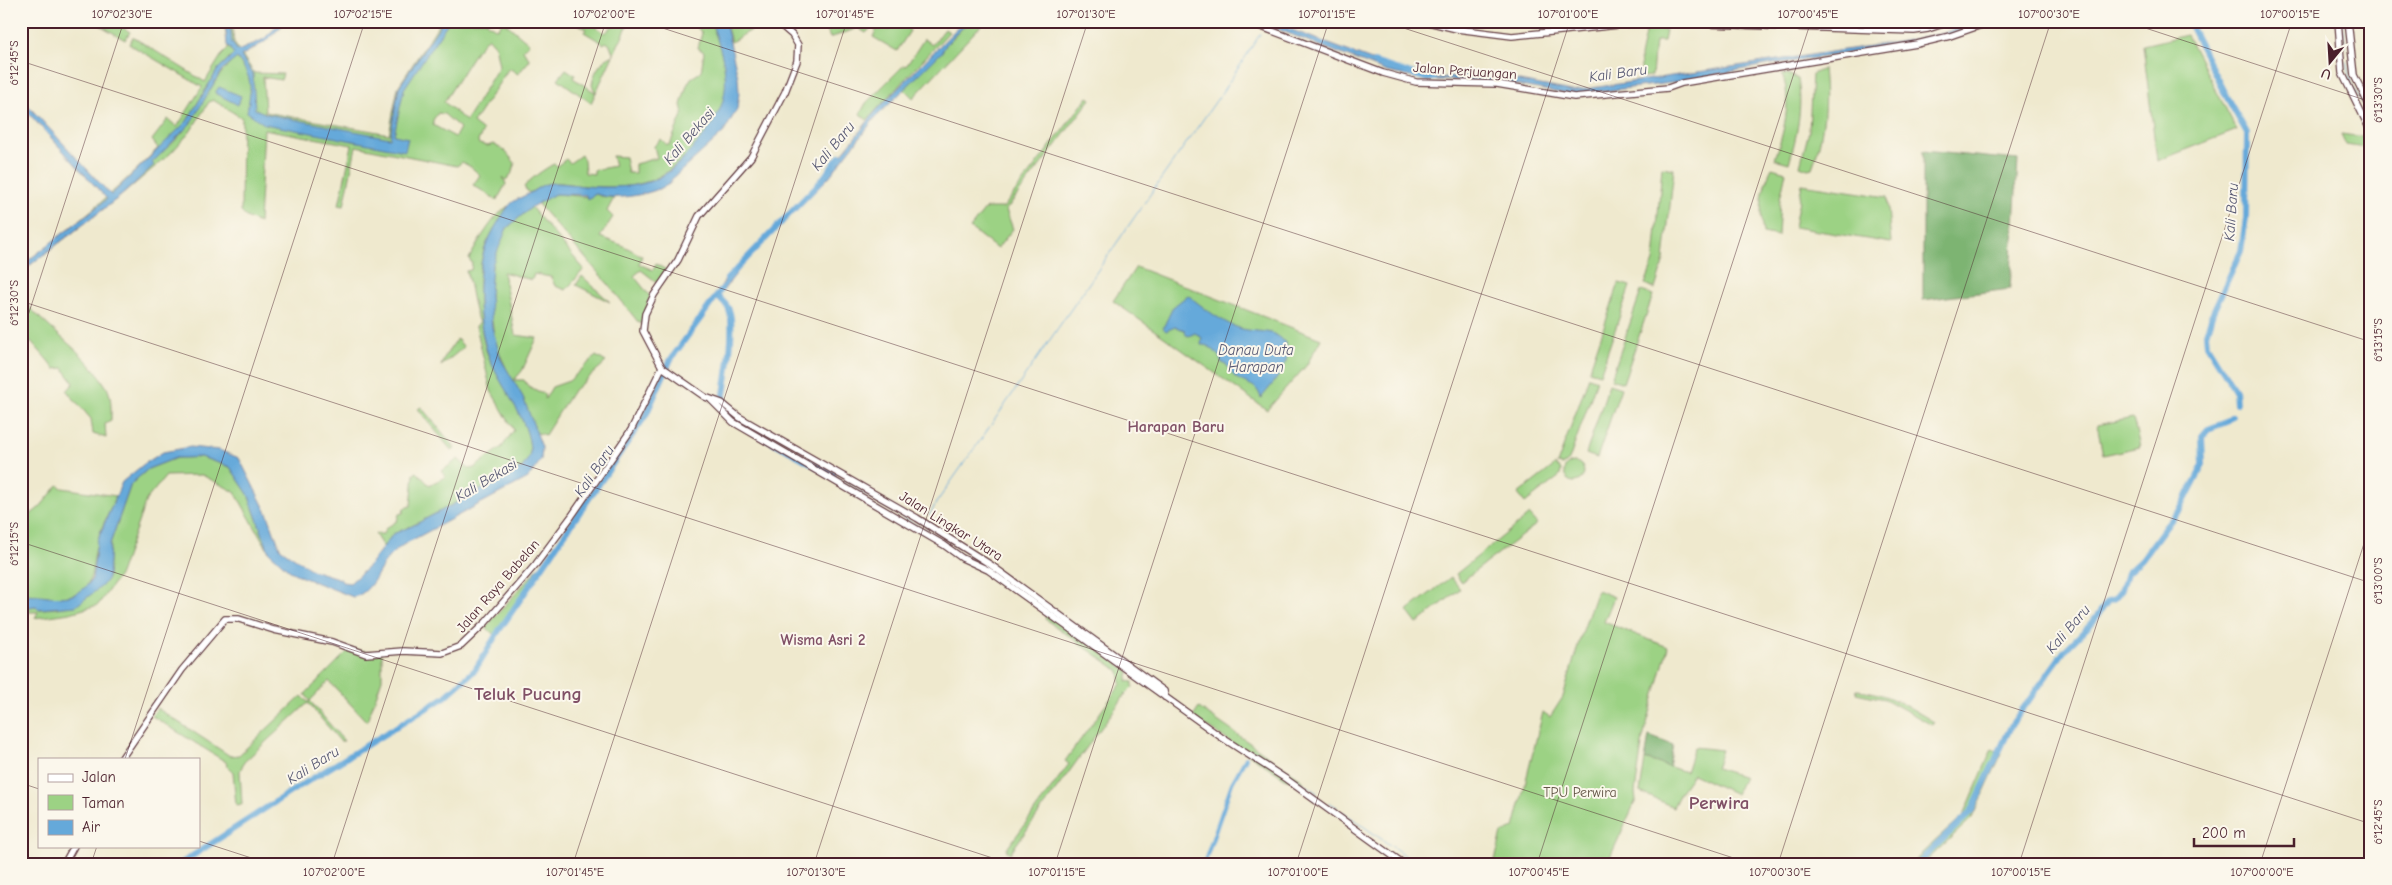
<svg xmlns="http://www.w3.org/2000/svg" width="2392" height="885" viewBox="0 0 2392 885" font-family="'Comic Neue',sans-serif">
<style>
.green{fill:#9cd284;stroke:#737858;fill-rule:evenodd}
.forest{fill:#7db472;stroke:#646a4e}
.water{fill:#65a9da;stroke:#586482}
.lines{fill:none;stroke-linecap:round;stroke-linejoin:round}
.stream{stroke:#65a9da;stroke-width:1}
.canal{stroke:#65a9da;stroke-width:4}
.river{stroke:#65a9da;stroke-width:6}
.primary-casing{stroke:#633d43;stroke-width:8}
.primary{stroke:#fff;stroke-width:5.5}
.ticks{fill:none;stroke:#4a1f2b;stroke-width:1;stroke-opacity:0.45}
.labels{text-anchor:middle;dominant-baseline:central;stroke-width:4;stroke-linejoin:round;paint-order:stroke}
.street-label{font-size:14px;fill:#4a1f2b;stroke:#fbf7ec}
.park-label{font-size:14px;fill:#635546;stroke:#fbf7ec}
.water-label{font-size:15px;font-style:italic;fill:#555671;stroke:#fbf7ec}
.neighbourhood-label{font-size:15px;font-weight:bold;fill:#805066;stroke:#fbf7ec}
.quarter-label{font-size:16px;font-weight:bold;fill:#805066;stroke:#fbf7ec}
.district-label{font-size:19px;font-weight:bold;fill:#805066;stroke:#fbf7ec}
.neatline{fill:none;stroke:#4a1f2b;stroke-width:2}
.ticks-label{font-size:12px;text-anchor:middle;fill:#4a1f2b}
</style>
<rect width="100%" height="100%" fill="#fbf7ec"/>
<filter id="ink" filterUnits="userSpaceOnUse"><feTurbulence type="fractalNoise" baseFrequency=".02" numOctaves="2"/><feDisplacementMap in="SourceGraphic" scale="10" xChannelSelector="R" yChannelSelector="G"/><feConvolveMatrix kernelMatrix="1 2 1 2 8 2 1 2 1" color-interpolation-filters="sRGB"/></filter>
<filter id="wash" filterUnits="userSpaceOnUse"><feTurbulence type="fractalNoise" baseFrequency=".0096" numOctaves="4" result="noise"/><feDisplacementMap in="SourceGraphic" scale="20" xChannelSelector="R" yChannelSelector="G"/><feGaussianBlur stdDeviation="1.12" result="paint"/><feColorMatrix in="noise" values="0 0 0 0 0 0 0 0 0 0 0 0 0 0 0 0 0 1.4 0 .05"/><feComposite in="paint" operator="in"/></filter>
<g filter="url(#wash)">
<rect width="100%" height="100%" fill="#efe9ce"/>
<g class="green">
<polygon points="93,21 113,21 130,32 125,40"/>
<path d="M 224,21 L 232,21 L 234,43 L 254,73 L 283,74 L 281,80 L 263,77 L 265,112 L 389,134 L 398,87 L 441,21 L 488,21 L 487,23 L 497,29 L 503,21 L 529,43 L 523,50 L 530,60 L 518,74 L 509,68 L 473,123 L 483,131 L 478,141 L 479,144 L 488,146 L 493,144 L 505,151 L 515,163 L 513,172 L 506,180 L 503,177 L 506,184 L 497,200 L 473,185 L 480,175 L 471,167 L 462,162 L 457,166 L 356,146 L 344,206 L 339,205 L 352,145 L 264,129 L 259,223 L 246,217 L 241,212 L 242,118 L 213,100 L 209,102 L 190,132 L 171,153 L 122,195 L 21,272 L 21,266 C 70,229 116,192 158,148 L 152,140 L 168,119 L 177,127 L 202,87 L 129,44 L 133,37 L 205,82 L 221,56 L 228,49 ZM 488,37 L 495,45 L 499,66 L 466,121 L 444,102 L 476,51 ZM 232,55 L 235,59 C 201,87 194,139 149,159 L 187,121 L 218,69 ZM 438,113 L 444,114 L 460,128 L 455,137 L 433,125 L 433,120 Z"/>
<path d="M 574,21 L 588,21 L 605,33 L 618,21 L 624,21 L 628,24 L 621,40 L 619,43 L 591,103 L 558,79 L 566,69 L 575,75 L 573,78 L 596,93 L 592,85 C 594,71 601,60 614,55 L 610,45 L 606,42 L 604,44 L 584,32 L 586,29 Z"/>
<path d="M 694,21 L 711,21 C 721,49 733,82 721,110 C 715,126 702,138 691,150 C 674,168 659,181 634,185 C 621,188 598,187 585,186 C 573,185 557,181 546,184 C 541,186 535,190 529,193 L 524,187 C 530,179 544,169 554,164 L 557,166 L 566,159 L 570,163 L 581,155 L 584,160 L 585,173 L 594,174 L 594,170 L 615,166 L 612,156 L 625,157 L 628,173 L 635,173 L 635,164 L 657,158 L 654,146 L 661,139 L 667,145 L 670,144 L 683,113 L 681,105 L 687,85 L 691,78 L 701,72 L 704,52 L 698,48 L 702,33 L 694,24 Z"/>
<polygon points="725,21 767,21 731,42"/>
<polygon points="830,21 873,21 890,30 896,21 905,24 910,31 897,51 873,37 877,28 873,26 866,33 858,28 830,38 827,31"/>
<polygon points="969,21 985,21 913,98 904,89"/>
<polygon points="1714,21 1830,21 1830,24"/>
<polygon points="945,29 949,32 867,120 860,114 866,103 902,67 907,65 924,39 932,45"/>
<polygon points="1646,29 1666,30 1664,41 1655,41 1652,76 1642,77 1640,57"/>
<polygon points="2187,35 2237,130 2157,161 2143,45"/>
<path d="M 1823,69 C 1827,103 1824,135 1812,168 L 1808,169 L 1800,166 L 1809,131 L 1812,74 Z"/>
<path d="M 1788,74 L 1798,79 C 1803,108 1797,135 1789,163 L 1775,159 C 1783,134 1793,100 1782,75 Z"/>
<polygon points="1088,97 1091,99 1006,210 1013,229 997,249 970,228 986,208 1003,208"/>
<polygon points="2341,134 2370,138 2371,149 2346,145"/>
<polygon points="1662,167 1674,169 1664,260 1655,289 1645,284 1654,261"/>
<path d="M 1772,168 L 1786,172 L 1780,199 L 1778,236 L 1763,233 C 1759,210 1761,189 1772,168 Z"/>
<polygon points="1802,184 1887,197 1891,243 1794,227"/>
<polygon points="555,194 590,197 596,194 600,196 614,198 607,211 613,217 600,237 624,246 642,256 639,264 653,270 656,264 668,271 659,284 641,270 634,276 650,296 642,324 638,322 609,285 537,203"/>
<path d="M 508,206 C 501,220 489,235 484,250 C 476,278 478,310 483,338 C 489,375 530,413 530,451 C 530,458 525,463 522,468 L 414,525 L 393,534 L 383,547 L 375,534 L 383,534 L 386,528 L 397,521 L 399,514 L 403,513 L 404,508 L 411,506 L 414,474 L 417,472 L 429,485 L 445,477 L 442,471 L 458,459 L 469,469 L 474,468 L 502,447 L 514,430 L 491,391 L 476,326 L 479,323 C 472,306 472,289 466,271 L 471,270 L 472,263 L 469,259 C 478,242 492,217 508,206 Z"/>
<path d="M 531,207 L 584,269 L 566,290 L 555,286 L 551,277 L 534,274 L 532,280 L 503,272 L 515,335 L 537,338 L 522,371 L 514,380 L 524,380 L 528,386 L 544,394 L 545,399 L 552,387 L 569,381 L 596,356 L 606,362 L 572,392 L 545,435 L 534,432 C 527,403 514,386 502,359 C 487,327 483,255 508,227 C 515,220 524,214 531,207 Z"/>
<polygon points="1136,267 1321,339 1306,366 1267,410 1113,301"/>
<polygon points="582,276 610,302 576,285"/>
<polygon points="1619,283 1630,286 1600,374 1589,371"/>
<polygon points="1641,291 1653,295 1623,383 1611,379"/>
<path d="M 21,297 C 46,330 85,350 106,386 C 112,395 111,410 111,420 L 105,423 L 106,438 L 93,434 L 91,419 L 67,391 L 74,383 L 63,368 L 55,369 L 31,341 L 21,350 Z"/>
<polygon points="457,339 464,347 441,366 445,356"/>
<polygon points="1589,377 1597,380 1569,460 1563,465 1557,464"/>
<polygon points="1609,384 1621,388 1597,458 1586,454"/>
<polygon points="421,407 451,443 455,449 452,451 418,409"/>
<polygon points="2133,418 2140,447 2103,455 2097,425"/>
<path d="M 201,457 L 230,467 L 248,494 L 269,552 L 235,492 L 202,475 L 166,476 L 146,500 L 120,574 L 98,605 L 70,613 L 35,618 L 38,612 L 21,612 L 21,608 L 37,606 L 39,609 C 78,608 80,603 108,578 L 110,544 L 131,484 L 148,469 L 176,458 Z"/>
<circle cx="1574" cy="472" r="10"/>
<polygon points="1555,465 1561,470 1560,476 1525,503 1518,494"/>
<path d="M 58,485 L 62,488 L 116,496 C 111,510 100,528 97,543 C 89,573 99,594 56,598 C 44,599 33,593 21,595 L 21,522 L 40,507 Z"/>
<polygon points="1529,515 1537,524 1461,582 1456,574"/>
<polygon points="539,567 541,569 494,635 486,627"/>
<polygon points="1451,577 1460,589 1417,624 1407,611"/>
<polygon points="1597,590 1614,597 1604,622 1668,647 1643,738 1635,792 1636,800 1607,864 1494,864 1502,833 1514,828 1543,712 1550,717 1563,697 1579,642"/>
<polygon points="1047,613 1129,672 1127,681 1133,682 1133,687 1125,695 1010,853 1006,850 1069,764 1065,761 1121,684 1119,671 1045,619"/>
<polygon points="350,649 382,653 382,679 367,722 329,681 310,701 344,741 340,741 308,703 244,762 240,771 242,804 236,805 233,772 227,766 226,762 152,716 157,708 230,756 239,755 302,696 308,702 310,701 305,694"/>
<path d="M 1857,690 C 1886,692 1909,707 1934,722 L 1932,725 L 1885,699 L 1856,693 Z"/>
<polygon points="1199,708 1300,778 1304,783 1286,779 1193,717"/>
<polygon points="1694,747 1722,750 1716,768 1744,777 1736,794 1693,774 1681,791 1673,807 1640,792 1645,759 1686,772"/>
<polygon points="1992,749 2002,753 1972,818 1923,864 1910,864 1964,815"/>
</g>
<g class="forest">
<polygon points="1923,151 2018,160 2010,289 1923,300"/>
<polygon points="1649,736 1673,745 1669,767 1645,759"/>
</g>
<g class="water">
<path d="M 225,21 L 230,21 L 232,43 L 238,51 L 264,39 L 282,21 L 287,21 L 266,41 L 241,56 L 253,74 L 255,109 L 267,114 L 390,138 L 399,87 L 443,21 L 449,21 L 404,89 L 394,135 L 408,138 L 405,151 L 264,124 L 247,112 C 251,87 254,80 237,58 L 222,70 L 190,124 L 152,163 L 154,165 L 122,195 L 21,272 L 21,266 L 107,199 L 21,105 L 21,98 L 111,195 L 187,121 L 218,69 L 234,54 L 227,45 Z"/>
<path d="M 711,21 L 725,21 L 738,77 L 739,93 L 737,109 L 724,132 L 671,180 L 671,183 C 654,194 615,202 596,194 L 587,199 L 586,195 L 555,194 L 533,206 L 507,228 L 492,265 L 490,295 L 492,327 L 501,359 L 523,397 L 542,447 L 541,460 L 528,478 L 403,545 C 398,549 392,553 388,558 C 378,570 371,594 353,597 L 302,577 L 290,571 L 269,552 L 248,494 L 230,467 L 201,457 L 186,458 L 176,458 L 148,469 L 131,484 L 110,544 L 108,578 L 102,586 L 76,606 L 39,609 L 36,606 L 21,608 L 21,595 C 47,591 72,609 92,579 L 97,541 L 122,482 L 144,464 L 163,452 L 190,447 L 219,450 L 239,458 L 268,515 L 280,548 L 312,570 L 341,579 L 342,582 L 350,583 L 367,568 L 393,534 L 414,525 L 522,468 C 525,463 530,458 530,451 C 530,421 502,389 491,362 C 478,332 475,282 484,251 C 489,237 499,219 508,207 C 512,201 520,198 526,195 C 533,192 539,186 546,184 C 557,181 573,185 584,186 C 605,188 640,188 658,178 C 675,170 687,154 700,140 C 736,98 728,70 711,21 Z"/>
<polygon points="964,21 969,21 948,42 941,53 875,118 829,177 746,261 718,297 715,295 727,277 831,168 876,111"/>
<polygon points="1257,21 1268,21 1414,76 1428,79 1468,75 1493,76 1572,91 1897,42 1943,33 1975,21 1990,21 1953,34 1898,46 1760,66 1671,83 1572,95 1510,84 1478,80 1427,80 1387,72"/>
<polygon points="219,87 241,96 238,105 215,93"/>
<path d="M 1188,295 C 1201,306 1223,323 1239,328 C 1250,332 1267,330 1276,335 C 1304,350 1273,384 1261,398 C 1256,382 1247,386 1235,377 C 1231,374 1229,368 1226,364 L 1222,363 C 1219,354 1210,344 1201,345 L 1202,338 L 1195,333 L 1189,336 L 1186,335 L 1185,330 L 1175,327 L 1166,331 L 1163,328 L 1173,307 Z"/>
</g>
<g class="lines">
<g class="stream">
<polyline points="2343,21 2345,47"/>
<polyline points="2346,62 2351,83 2371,119"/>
<polyline points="833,475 924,530 927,527"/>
<path d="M 930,524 L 933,521 L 930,515 L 936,503 C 1008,402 1077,300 1147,199 C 1185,144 1225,91 1260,34"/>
<polyline points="1253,750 1317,793"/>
<polyline points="1330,803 1337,807"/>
<polyline points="1343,812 1417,864"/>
</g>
<polyline class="canal" points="1204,864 1232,783 1246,758"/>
<g class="river">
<polyline points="2188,21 2226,96 2247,133 2246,218 2241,251 2213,312 2206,334 2207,345 2235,390 2236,404"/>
<polyline points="1374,62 1427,79 1434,78"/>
<polyline points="727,279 821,181 840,156"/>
<path d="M 717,296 C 722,300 727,304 729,310 C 736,327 726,380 723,400 L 725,408"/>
<polyline points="762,436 833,475"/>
<polyline points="180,864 292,791 445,697 475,670 498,632 646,415 671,359 721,290"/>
<polyline points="1917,864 1971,812 2012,724 2065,650 2092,623 2108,601 2114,599 2122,589 2127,573 2142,559 2166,526 2180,510 2203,465 2202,436 2208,429 2224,423 2232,416"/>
</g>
</g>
</g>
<g filter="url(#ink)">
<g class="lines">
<defs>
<g id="primary">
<polyline points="776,21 792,35 798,45 797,61 785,92 751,157 699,216 678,260 654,295 645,314 643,331 662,367 705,397 722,403 739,417 917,518 991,565 1164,691 1165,697"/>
<polyline points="1246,21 1383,73 1416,82 1497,84 1574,97 1668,88 1682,83 1917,44 1950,36 1993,21"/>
<polyline points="1424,21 1457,29 1512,36 1648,22 1914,31 1928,29 1952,21"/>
<polyline points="2338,21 2342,73 2371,132"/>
<polyline points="2348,21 2354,75 2371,109"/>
<polyline points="711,400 733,422 944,545 962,558 988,570 1221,737 1286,779 1404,864"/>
<polyline points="121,759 182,670 225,619 239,619 274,630 332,642 366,654 403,651 442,653 461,646 486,622 536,564 571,517 631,430 662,367"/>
<polyline points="64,864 74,846"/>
</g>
</defs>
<use href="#primary" class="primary-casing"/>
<use href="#primary" class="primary"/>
</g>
</g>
<path class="ticks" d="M 641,21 L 2371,583M 1382,21 L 2371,342M 2124,21 L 2371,102M 21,61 L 2371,824M 21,301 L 1752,864M 21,337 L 124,21M 21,542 L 1011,864M 125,759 L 365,21M 21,783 L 39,789M 199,841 L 270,864M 91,864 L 97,846M 332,864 L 606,21M 573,864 L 847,21M 814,864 L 1088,21M 1055,864 L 1329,21M 1296,864 L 1570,21M 1537,864 L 1811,21M 1778,864 L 2051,21M 2019,864 L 2292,21M 2260,864 L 2371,522"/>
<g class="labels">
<g class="street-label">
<text transform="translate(1465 71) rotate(4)">Jalan Perjuangan</text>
<text transform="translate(951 526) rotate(32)">Jalan Lingkar Utara</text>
<text transform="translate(498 586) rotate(-49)">Jalan Raya Babelan</text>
</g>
<g class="park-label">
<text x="1580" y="792">TPU Perwira</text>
</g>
<g class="water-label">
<text transform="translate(1618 73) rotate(-8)">Kali Baru</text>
<text transform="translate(689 136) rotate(-49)">Kali Bekasi</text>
<text transform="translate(833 146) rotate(-50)">Kali Baru</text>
<text transform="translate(2231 212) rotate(-86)">Kali Baru</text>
<text x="1256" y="350">Danau Duta<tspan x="1256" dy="17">Harapan</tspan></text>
<text transform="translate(594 471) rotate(-56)">Kali Baru</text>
<text transform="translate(486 480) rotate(-31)">Kali Bekasi</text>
<text transform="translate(2068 629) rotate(-49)">Kali Baru</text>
<text transform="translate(313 765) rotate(-32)">Kali Baru</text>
</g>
<g class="neighbourhood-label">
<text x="823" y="640">Wisma Asri 2</text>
</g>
<g class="quarter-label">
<text x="1176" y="427">Harapan Baru</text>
</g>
<g class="district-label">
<text x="528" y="694">Teluk Pucung</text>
<text x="1719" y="803">Perwira</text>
</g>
</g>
<rect width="2392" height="885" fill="none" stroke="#fbf7ec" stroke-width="55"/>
<rect x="38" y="758" width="162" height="90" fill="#fbf7ec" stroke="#b4a19f"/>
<rect x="48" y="774" width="25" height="8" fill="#ffffff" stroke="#b4a19f"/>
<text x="82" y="782" font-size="15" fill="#4a1f2b">Jalan</text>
<rect x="48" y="795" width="25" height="15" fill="#9cd284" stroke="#b4a19f"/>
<text x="82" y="808" font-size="15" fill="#4a1f2b">Taman</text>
<rect x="48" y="820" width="25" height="15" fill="#65a9da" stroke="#b4a19f"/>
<text x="82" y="832" font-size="15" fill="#4a1f2b">Air</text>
<g transform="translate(2330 62) rotate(198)" stroke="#fbf7ec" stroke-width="4" paint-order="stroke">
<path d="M0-4L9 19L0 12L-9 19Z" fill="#4a1f2b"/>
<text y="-8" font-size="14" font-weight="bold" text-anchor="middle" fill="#4a1f2b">U</text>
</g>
<path d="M2194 838v8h100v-8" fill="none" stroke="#4a1f2b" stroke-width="2.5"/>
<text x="2202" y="838" font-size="15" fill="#4a1f2b" stroke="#fbf7ec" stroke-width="4" paint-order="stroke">200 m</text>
<rect x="28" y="28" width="2336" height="830" class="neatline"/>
<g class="ticks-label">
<text x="122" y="18">107°02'30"E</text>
<text x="363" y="18">107°02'15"E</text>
<text x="604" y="18">107°02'00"E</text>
<text x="845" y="18">107°01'45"E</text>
<text x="1086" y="18">107°01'30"E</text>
<text x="1327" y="18">107°01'15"E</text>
<text x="1568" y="18">107°01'00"E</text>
<text x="1808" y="18">107°00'45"E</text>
<text x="2049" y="18">107°00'30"E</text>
<text x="2290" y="18">107°00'15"E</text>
<text transform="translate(14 63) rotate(-90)" y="4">6°12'45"S</text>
<text transform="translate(2378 100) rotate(-90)" y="4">6°13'30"S</text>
<text transform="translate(14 303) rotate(-90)" y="4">6°12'30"S</text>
<text transform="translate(2378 340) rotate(-90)" y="4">6°13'15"S</text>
<text transform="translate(14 544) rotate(-90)" y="4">6°12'15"S</text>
<text transform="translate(2378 581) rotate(-90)" y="4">6°13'00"S</text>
<text transform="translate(2378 822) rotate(-90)" y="4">6°12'45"S</text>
<text x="334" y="876">107°02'00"E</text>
<text x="575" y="876">107°01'45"E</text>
<text x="816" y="876">107°01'30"E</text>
<text x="1057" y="876">107°01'15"E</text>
<text x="1298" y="876">107°01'00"E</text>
<text x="1539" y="876">107°00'45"E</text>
<text x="1780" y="876">107°00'30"E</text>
<text x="2021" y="876">107°00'15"E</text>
<text x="2262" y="876">107°00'00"E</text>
</g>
</svg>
